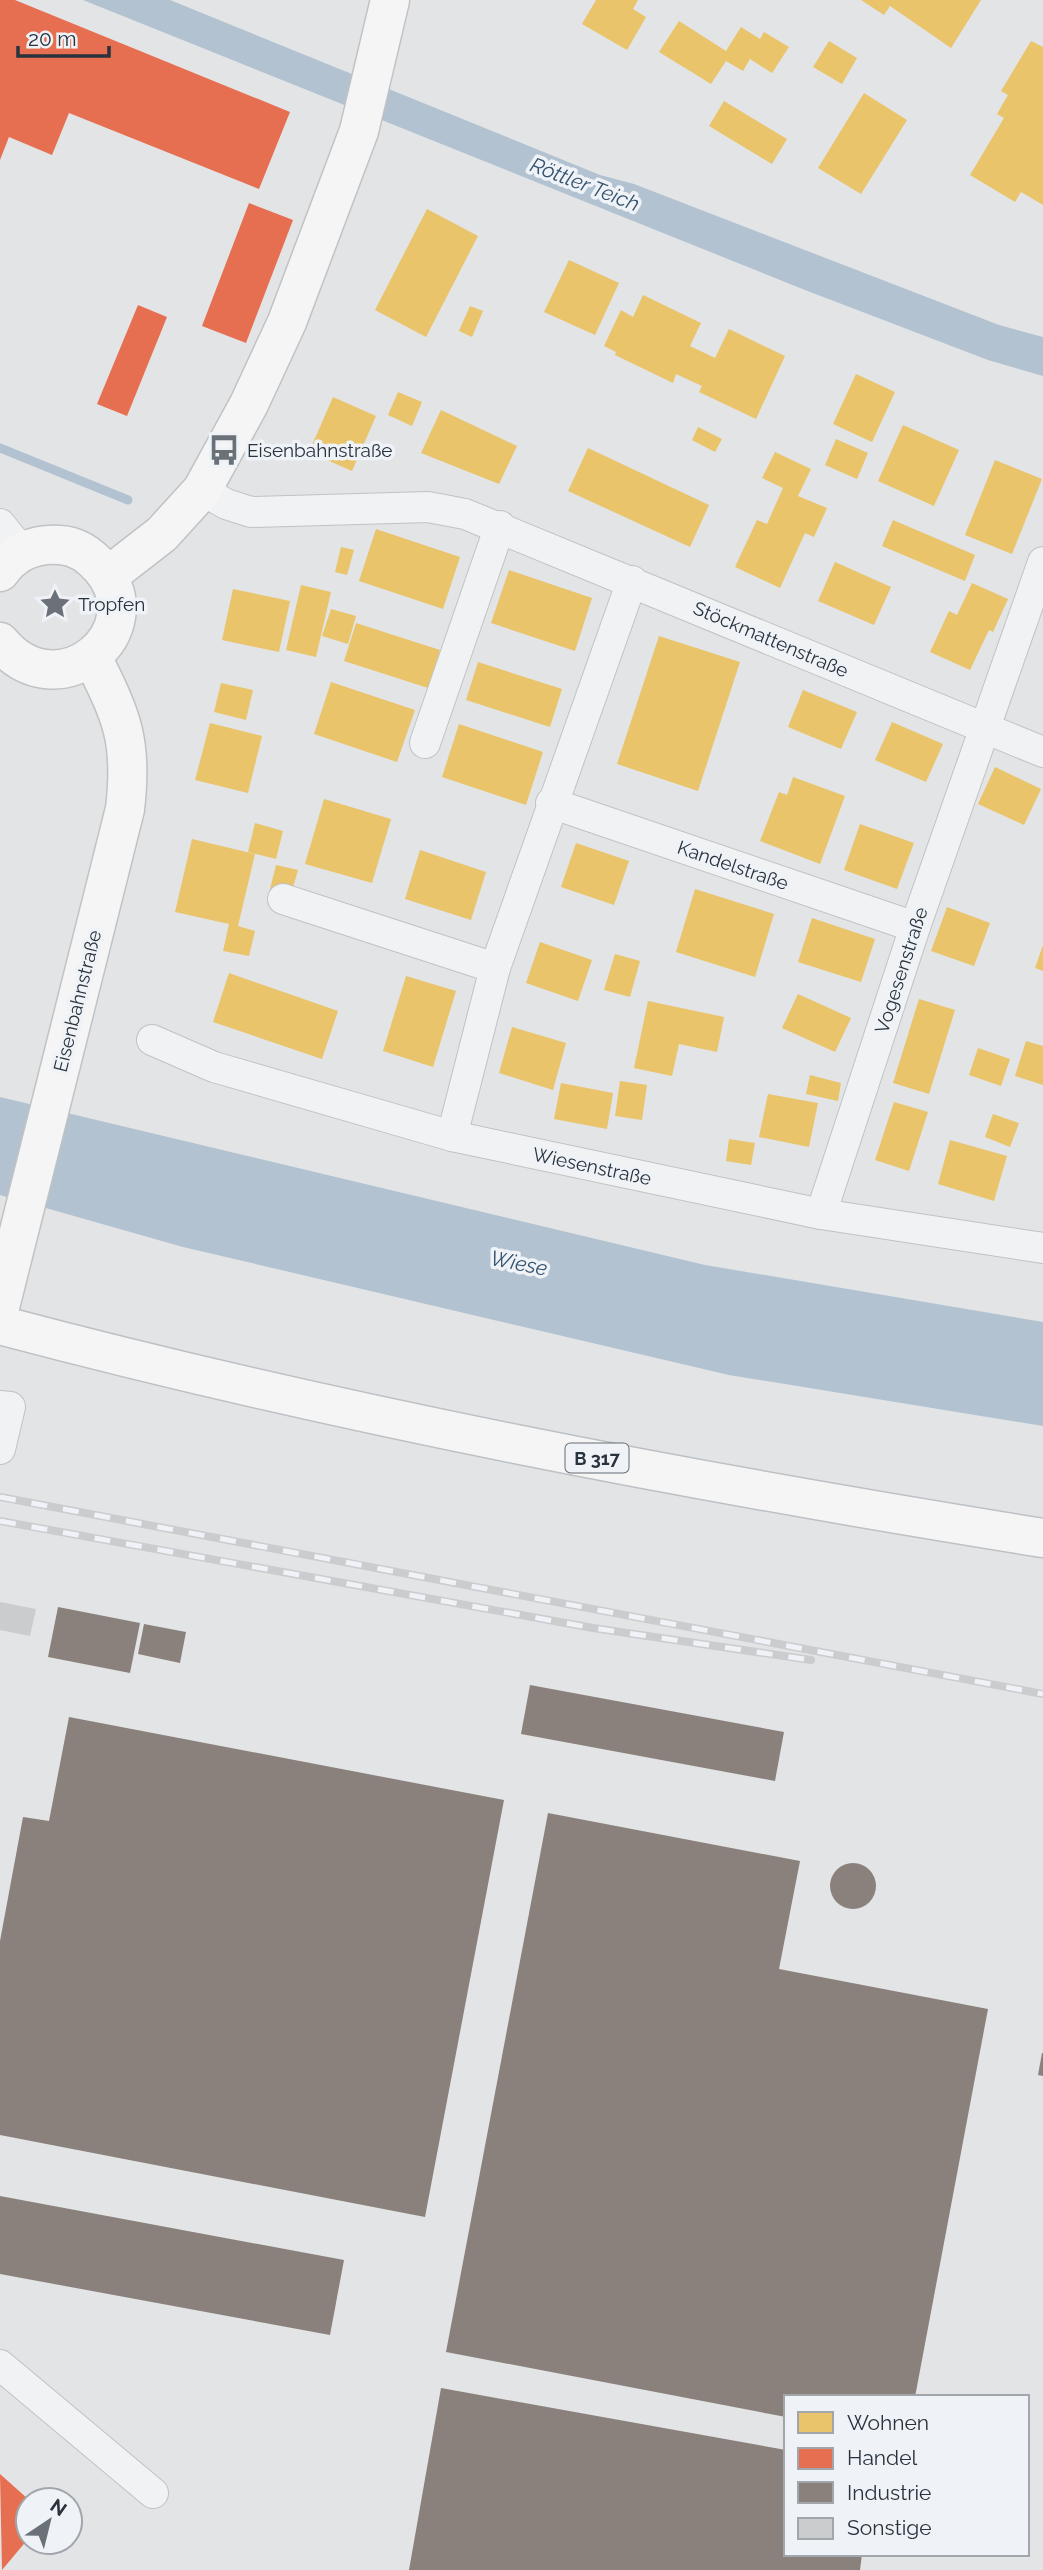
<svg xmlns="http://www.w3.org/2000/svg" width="1043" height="2570" viewBox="0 0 1043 2570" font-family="Raleway,sans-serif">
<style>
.water{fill:#b2c2d0}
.homes{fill:#e9c46a}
.shops{fill:#e76f51}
.industry{fill:#8a817c}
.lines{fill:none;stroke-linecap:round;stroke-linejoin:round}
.stream{stroke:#b2c2d0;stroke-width:9}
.building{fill:#caccce}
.street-casing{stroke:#c0c2c4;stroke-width:32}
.secondary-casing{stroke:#c0c2c4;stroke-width:41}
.primary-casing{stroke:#bec1c4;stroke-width:41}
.street{stroke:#f0f2f3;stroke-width:30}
.secondary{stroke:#f5f5f6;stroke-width:38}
.primary{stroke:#f5f5f6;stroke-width:38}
.rail-casing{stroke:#caccce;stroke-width:8}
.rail{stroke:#eff2f6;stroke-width:5;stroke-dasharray:16;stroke-linecap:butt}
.labels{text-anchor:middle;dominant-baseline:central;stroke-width:7;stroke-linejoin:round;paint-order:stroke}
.shield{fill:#eff2f6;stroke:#646c75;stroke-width:2}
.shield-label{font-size:18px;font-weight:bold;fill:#29333e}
.poi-label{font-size:19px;fill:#29333e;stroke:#eff2f6;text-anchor:start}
.street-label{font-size:19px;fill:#29333e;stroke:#eff2f6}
.water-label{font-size:21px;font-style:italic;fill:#365470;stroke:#eff2f6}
</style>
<rect width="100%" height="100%" fill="#e2e4e6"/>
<g class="water">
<polygon points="83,0 170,0 600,175 634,184 999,325 1043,337 1043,376 988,360 805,290"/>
<polygon points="0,1097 705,1265 1043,1322 1043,1426 729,1375 183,1247 0,1195"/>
</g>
<g class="homes">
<polygon points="596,0 638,0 633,9 646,17 627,50 582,24"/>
<polygon points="861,0 981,0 951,48 890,6 884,15"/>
<polygon points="679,21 726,51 741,27 760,39 764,32 789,47 772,73 750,59 743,71 726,61 711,84 659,52"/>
<polygon points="829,41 857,58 842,84 813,67"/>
<polygon points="1031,41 1043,47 1043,205 1021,192 1015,202 970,175 1004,118 997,114 1008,95 1001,91"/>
<polygon points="864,93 907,120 861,194 818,168"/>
<polygon points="724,101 787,139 772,164 709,126"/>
<polygon points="427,209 478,236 426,337 375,310"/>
<polygon points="569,260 619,283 595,335 544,312"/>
<polygon points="643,295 701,323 690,346 715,358 729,329 785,356 756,419 699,392 702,386 676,374 673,383 615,355 616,352 604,346 621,310 633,317"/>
<polygon points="470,306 483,311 472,337 459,331"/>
<polygon points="856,374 895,392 872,442 833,424"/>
<polygon points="398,392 422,402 412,426 388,415"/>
<polygon points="333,397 376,416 352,471 309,452"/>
<polygon points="441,410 517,446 499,484 421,453"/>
<polygon points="903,425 959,450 934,506 878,481"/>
<polygon points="698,427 722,439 715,452 692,440"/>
<polygon points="836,439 868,453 857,479 825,465"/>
<polygon points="588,448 709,505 690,547 568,491"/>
<polygon points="775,452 811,469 798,496 827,508 814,537 805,533 780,588 735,567 757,520 767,524 783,488 762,478"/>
<polygon points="995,460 1042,479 1012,554 965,535"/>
<polygon points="893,520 975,555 965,581 882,546"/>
<polygon points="376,529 460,557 443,609 359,581"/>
<polygon points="341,547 354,550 347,575 335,572"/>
<polygon points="835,562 891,587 874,625 818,601"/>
<polygon points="509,570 592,598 575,651 491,623"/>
<polygon points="972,583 1008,599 993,632 989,630 970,670 930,652 949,611 957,615"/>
<polygon points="301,585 331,592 316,657 286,650"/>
<polygon points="233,589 290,601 279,652 222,640"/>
<polygon points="331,609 356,616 348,644 322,636"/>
<polygon points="356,623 440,650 428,688 344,661"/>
<polygon points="659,636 740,662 698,791 617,764"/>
<polygon points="478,662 562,689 550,727 466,700"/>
<polygon points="331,682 415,710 397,762 314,734"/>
<polygon points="221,683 253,690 246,720 214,712"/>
<polygon points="803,690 857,712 841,749 788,727"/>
<polygon points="892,722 943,744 926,782 875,760"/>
<polygon points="210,723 262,736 248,793 195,780"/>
<polygon points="459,724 543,752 526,805 442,777"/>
<polygon points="995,767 1041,789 1024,825 978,804"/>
<polygon points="793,777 845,796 820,864 760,841 779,792 787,795"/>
<polygon points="324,799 391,819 372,883 305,864"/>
<polygon points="255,823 283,831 276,859 248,852"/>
<polygon points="860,824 914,843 897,889 844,870"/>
<polygon points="192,839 255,854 238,926 255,931 249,956 223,951 229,924 175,912"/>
<polygon points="576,843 629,861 614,905 561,887"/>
<polygon points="420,850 486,872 471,920 405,899"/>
<polygon points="276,865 298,870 291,895 270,889"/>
<polygon points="695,889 774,914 755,977 676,952"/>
<polygon points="947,907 990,923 974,966 931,951"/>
<polygon points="812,918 875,939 861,982 798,962"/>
<polygon points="540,942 592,960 578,1001 526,983"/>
<polygon points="1043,945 1043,971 1035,968"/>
<polygon points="615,954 640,961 630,997 604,990"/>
<polygon points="229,973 338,1011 322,1059 213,1022"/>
<polygon points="406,976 456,991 433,1067 383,1051"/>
<polygon points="798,994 851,1018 835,1052 782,1028"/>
<polygon points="919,999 955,1010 929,1094 893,1083"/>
<polygon points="648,1001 724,1017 717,1052 679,1044 672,1076 634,1068"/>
<polygon points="512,1027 566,1043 553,1090 499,1073"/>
<polygon points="1026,1041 1043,1046 1043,1085 1015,1076"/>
<polygon points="978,1048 1010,1059 1001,1086 969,1075"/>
<polygon points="810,1075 841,1083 838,1101 806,1094"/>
<polygon points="620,1081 647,1085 642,1120 615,1116"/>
<polygon points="561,1083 613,1093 607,1129 554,1119"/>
<polygon points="768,1094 818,1103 809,1147 759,1137"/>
<polygon points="894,1102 928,1112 909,1171 875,1160"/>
<polygon points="993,1114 1019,1123 1010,1147 985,1137"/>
<polygon points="729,1139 755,1143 751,1165 726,1161"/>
<polygon points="950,1140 1007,1156 994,1201 938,1184"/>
</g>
<g class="shops">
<polygon points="0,0 15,0 290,112 259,189 69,113 52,155 9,137 0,160"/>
<polygon points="249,203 293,220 246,343 202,326"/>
<polygon points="138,305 167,317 127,416 97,404"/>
<polygon points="0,2474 28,2499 28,2539 2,2570"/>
</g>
<g class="industry">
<polygon points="58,1607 140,1623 130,1673 48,1657"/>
<polygon points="144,1624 186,1632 180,1663 138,1654"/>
<polygon points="530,1685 784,1732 775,1781 521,1734"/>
<polygon points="69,1717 504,1800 425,2217 0,2135 0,1941 23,1817 49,1821"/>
<polygon points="548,1813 800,1861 779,1969 988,2009 915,2397 786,2397 786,2417 446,2352"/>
<circle cx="853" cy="1886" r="23"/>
<polygon points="1042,2053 1043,2053 1043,2076 1038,2075"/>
<polygon points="0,2196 344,2260 330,2335 0,2274"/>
<polygon points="441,2388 786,2450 786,2554 862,2554 860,2570 409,2570"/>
</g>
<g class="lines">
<polyline class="stream" points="0,448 128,500"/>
</g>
<polygon class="building" points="0,1602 36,1609 30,1636 0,1630"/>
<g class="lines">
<defs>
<g id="street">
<polyline points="202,490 226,504 251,512 428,507 465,514 1043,752"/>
<polyline points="0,524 22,551"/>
<polyline points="425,743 500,526"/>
<polyline points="551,803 915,927"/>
<polyline points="283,899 495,968"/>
<polyline points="152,1040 214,1067 452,1136 821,1214 1043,1248"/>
<polyline points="452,1136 495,968 632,581"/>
<polyline points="821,1214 915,927 1043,562"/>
<polyline points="0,1406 10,1407 0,1449"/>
<polyline points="0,2365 153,2493"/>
</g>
<g id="secondary">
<path d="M 0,572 C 14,552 36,543 60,545 C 77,546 90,555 101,568 C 155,631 58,713 0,642"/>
<polyline points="108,576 162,534 202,490 249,404 287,322 359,131 390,0"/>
<path d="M 0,1307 L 125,809 C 133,741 122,717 92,657"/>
</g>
<path id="primary" d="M 0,1325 C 343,1416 693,1482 1043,1538"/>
</defs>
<use href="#street" class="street-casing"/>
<use href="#secondary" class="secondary-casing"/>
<use href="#primary" class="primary-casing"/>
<use href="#street" class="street"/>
<use href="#secondary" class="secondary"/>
<use href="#primary" class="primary"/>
<defs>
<g id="rail">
<polyline points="0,1497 1043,1694"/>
<polyline points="0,1521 593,1628 811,1660"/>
</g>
</defs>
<use href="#rail" class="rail-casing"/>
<use href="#rail" class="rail"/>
</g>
<defs>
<symbol id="bus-bare" viewBox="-9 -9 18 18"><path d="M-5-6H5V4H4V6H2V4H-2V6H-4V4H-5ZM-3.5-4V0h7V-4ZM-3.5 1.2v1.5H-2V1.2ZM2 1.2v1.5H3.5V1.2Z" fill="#6a7179" stroke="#eff2f6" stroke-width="2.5" paint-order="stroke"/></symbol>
<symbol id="sight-bare" viewBox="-9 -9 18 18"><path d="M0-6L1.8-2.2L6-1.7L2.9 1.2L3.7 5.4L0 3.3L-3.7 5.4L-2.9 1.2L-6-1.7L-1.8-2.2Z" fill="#6a7179" stroke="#eff2f6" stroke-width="2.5" paint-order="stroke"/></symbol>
</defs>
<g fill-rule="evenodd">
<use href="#bus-bare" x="202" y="428" width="44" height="44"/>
<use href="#sight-bare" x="33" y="582" width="44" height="44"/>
</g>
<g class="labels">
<rect class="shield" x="565.5" y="1443.5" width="63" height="29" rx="5"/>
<g class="shield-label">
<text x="597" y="1458">B 317</text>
</g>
<g class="poi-label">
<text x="247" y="450">Eisenbahnstraße</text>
<text x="78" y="604">Tropfen</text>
</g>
<g class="street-label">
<text transform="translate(771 639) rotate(23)">Stöckmattenstraße</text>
<text transform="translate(733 865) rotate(19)">Kandelstraße</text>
<text transform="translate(901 970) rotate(-72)">Vogesenstraße</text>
<text transform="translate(77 1001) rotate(-76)">Eisenbahnstraße</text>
<text transform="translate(592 1166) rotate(12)">Wiesenstraße</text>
</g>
<g class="water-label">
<text transform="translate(585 184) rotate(21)">Röttler Teich</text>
<text transform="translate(519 1263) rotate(11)">Wiese</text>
</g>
</g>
<rect x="784" y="2395" width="245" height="161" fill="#eff2f6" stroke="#a0a6ac" stroke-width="2"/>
<rect x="798" y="2412" width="35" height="21" fill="#e9c46a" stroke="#a0a6ac" stroke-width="2"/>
<text x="847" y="2430" font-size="21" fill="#29333e">Wohnen</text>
<rect x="798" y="2448" width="35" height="21" fill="#e76f51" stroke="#a0a6ac" stroke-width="2"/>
<text x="847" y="2465" font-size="21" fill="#29333e">Handel</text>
<rect x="798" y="2482" width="35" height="21" fill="#8a817c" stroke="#a0a6ac" stroke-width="2"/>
<text x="847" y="2500" font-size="21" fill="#29333e">Industrie</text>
<rect x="798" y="2518" width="35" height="21" fill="#caccce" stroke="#a0a6ac" stroke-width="2"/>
<text x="847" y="2535" font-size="21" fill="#29333e">Sonstige</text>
<g transform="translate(49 2521) rotate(35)"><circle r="33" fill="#eff2f6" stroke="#a0a6ac" stroke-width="2"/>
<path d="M0-5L12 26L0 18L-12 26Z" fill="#6a7179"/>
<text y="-10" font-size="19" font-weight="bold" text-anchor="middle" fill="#29333e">N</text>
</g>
<path d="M18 46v10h91v-10" fill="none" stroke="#29333e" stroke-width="3.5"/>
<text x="28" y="46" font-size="21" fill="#29333e" stroke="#eff2f6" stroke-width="5" paint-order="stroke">20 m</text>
</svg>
